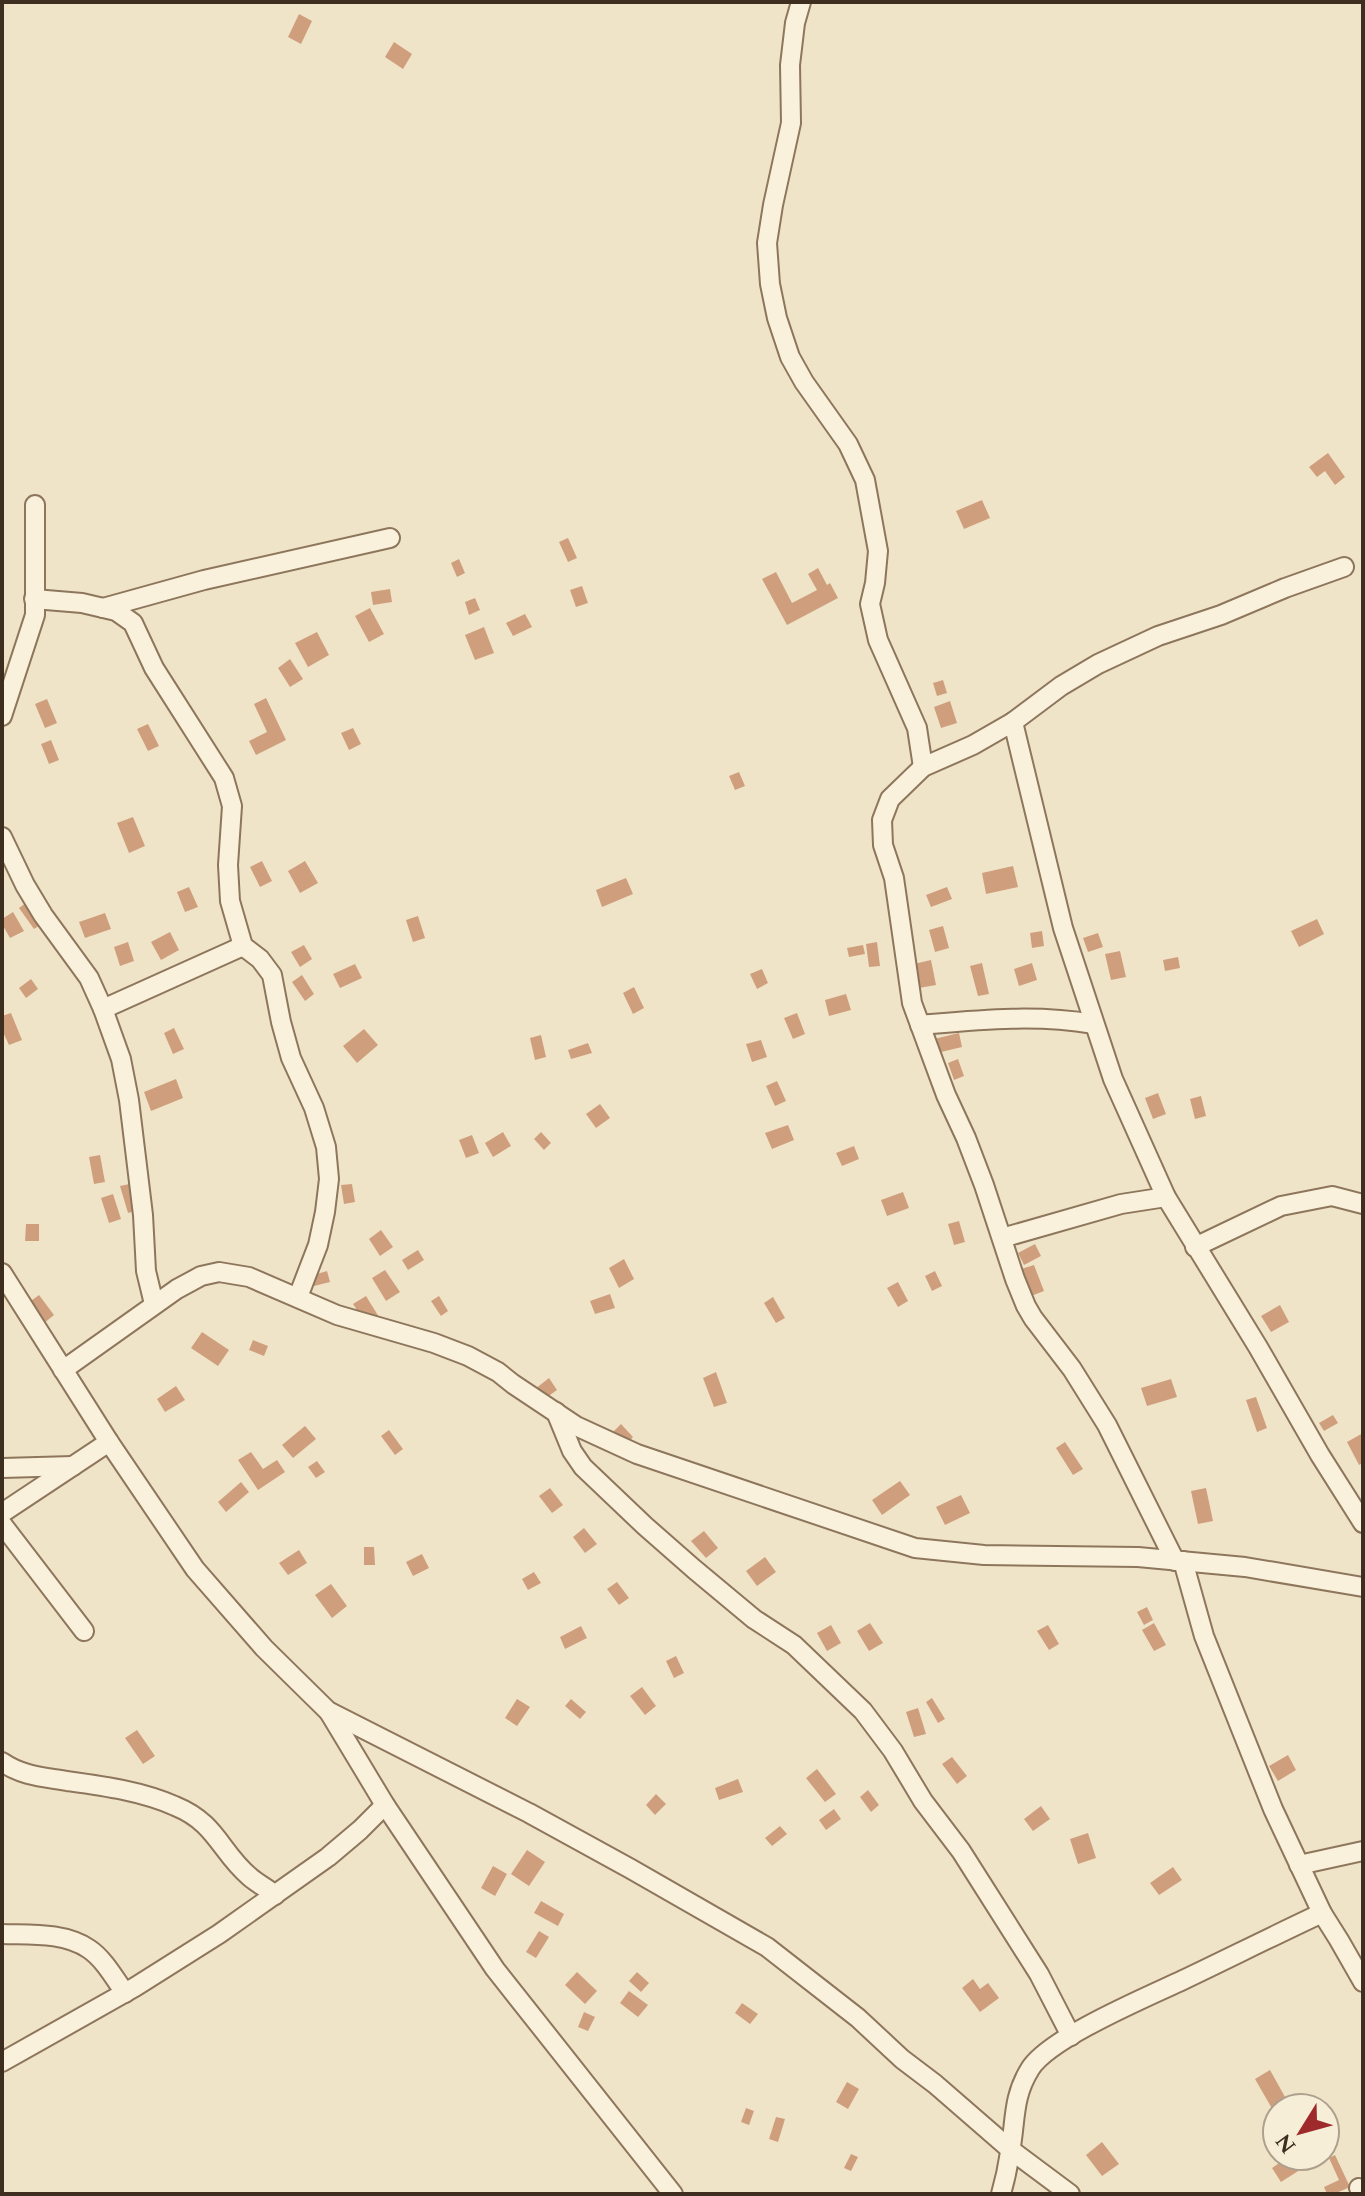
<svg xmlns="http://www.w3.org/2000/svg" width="1365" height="2196" viewBox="0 0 1365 2196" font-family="Spectral,serif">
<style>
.building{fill:#cf9f7d}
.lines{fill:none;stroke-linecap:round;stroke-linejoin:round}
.minor-casing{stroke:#8d765c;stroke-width:22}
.minor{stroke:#faf1dc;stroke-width:18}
</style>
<rect width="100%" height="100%" fill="#f0e4c8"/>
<g class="building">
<polygon points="299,14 312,21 301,44 288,37"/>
<polygon points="394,42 412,54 403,69 385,57"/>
<polygon points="1328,453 1345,477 1335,485 1325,471 1317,477 1309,467"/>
<polygon points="982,500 990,518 964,529 956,511"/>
<polygon points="568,538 577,558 568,562 559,542"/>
<polygon points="459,559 465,573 457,577 451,563"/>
<polygon points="818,568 827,585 830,583 838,598 787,625 762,579 776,572 792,603 817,590 808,574"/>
<polygon points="582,586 588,603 576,607 570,590"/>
<polygon points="390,589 392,602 373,605 371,592"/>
<polygon points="475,598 480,610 469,615 465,602"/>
<polygon points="370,608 384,634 369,642 355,616"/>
<polygon points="525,614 532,627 513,636 506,623"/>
<polygon points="484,627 494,653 475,660 465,635"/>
<polygon points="317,632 329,655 308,667 295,643"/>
<polygon points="290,659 303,679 290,687 278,668"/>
<polygon points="943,680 947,693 937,696 933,683"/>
<polygon points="266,698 286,740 256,755 249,741 267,732 254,704"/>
<polygon points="47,699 57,723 45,728 35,704"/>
<polygon points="950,701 957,723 941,728 934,707"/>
<polygon points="148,724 159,746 148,751 137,729"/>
<polygon points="353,728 361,744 349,750 341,733"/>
<polygon points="51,740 59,760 49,764 41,744"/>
<polygon points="739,772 745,786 735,790 729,776"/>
<polygon points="133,817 145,846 129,853 117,823"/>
<polygon points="262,861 272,881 260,887 250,867"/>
<polygon points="305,861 318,883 300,893 288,871"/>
<polygon points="1013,866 1018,887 986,894 982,873"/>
<polygon points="626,878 633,894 602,907 596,890"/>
<polygon points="189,887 198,907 185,912 177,892"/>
<polygon points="947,887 952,899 931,907 926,895"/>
<polygon points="30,900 45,922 34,929 19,908"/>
<polygon points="13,912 24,931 10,938 2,924 2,919"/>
<polygon points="105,913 111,929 85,938 79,922"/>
<polygon points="418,916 425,938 413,942 406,920"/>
<polygon points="1317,919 1324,934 1299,947 1291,931"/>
<polygon points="943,926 949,948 935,952 929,930"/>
<polygon points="1042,931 1044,946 1032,948 1030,933"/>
<polygon points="170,932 179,950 161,960 151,942"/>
<polygon points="1098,933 1103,947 1088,952 1083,938"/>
<polygon points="128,942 134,961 120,966 114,947"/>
<polygon points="877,942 880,966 869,967 866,944"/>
<polygon points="304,945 312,959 300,967 291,952"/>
<polygon points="863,945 865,954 849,957 847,948"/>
<polygon points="1120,951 1126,977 1111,980 1105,954"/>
<polygon points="1178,957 1180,968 1165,971 1163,960"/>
<polygon points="931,960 936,985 919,988 914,964"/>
<polygon points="982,963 989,994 978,996 970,966"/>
<polygon points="1032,963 1037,980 1019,986 1014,969"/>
<polygon points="355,964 362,978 340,988 333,974"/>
<polygon points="762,969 768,983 757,989 750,974"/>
<polygon points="302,975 314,994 305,1001 292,982"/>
<polygon points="31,979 38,989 26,998 19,988"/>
<polygon points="634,987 644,1008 633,1014 623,993"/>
<polygon points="846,994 851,1010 829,1016 825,1000"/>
<polygon points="11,1013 22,1040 9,1045 2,1030 2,1016"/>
<polygon points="797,1013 805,1034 793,1039 784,1018"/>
<polygon points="174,1028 184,1049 173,1054 164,1033"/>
<polygon points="364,1029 378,1045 357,1063 343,1046"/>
<polygon points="959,1033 962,1047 937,1053 934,1039"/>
<polygon points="541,1035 546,1057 535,1060 530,1038"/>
<polygon points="761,1040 767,1057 752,1062 746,1044"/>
<polygon points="588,1043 592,1053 571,1059 568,1050"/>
<polygon points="958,1059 964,1076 954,1080 948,1063"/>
<polygon points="176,1079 183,1098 151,1111 144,1092"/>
<polygon points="777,1081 786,1101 775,1106 766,1086"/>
<polygon points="1158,1093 1166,1114 1153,1119 1145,1098"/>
<polygon points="1201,1096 1206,1116 1195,1119 1190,1099"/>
<polygon points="600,1104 610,1118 596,1128 586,1114"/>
<polygon points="788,1125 794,1140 772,1149 765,1133"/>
<polygon points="503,1132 511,1146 493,1157 485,1143"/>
<polygon points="541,1132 551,1143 544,1150 534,1139"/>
<polygon points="472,1135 479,1153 466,1158 459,1140"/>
<polygon points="854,1146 859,1159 842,1166 836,1153"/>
<polygon points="100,1155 105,1182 94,1184 89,1157"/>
<polygon points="134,1183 142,1209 128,1213 120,1186"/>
<polygon points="352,1184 355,1202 344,1204 341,1185"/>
<polygon points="903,1192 909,1208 887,1216 881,1200"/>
<polygon points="113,1194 121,1219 109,1223 101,1198"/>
<polygon points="959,1221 965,1242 954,1245 948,1224"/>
<polygon points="26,1224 39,1224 39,1241 25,1241"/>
<polygon points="381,1230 393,1247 380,1256 369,1239"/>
<polygon points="1035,1244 1041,1256 1024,1265 1018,1253"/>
<polygon points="418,1250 424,1260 408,1270 402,1260"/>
<polygon points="624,1259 634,1279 619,1288 609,1268"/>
<polygon points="1034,1265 1044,1291 1031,1296 1021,1269"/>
<polygon points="385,1270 400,1292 386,1301 372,1278"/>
<polygon points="327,1271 330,1282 310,1287 307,1277"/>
<polygon points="935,1271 942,1286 932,1291 925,1276"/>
<polygon points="898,1282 908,1301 898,1307 887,1288"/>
<polygon points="610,1294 615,1308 595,1314 590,1301"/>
<polygon points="39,1295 54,1315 43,1324 28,1303"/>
<polygon points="366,1296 379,1317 367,1325 353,1304"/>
<polygon points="439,1296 448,1311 441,1316 431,1301"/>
<polygon points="773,1297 785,1318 776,1323 764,1303"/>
<polygon points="1280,1305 1289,1322 1271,1332 1261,1316"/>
<polygon points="202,1332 229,1350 218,1366 191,1348"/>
<polygon points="253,1340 268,1346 264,1356 249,1350"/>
<polygon points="716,1372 727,1403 714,1407 703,1378"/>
<polygon points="549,1378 557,1390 543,1400 535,1389"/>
<polygon points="1171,1379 1177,1397 1147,1406 1141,1388"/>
<polygon points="176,1386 185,1400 165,1412 157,1399"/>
<polygon points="1256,1397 1267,1428 1257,1432 1246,1400"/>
<polygon points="1333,1415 1338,1423 1324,1431 1319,1423"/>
<polygon points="621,1424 633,1437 625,1446 612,1433"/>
<polygon points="305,1426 316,1439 293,1458 282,1445"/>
<polygon points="389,1430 403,1449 395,1455 381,1436"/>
<polygon points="1363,1433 1363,1463 1359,1465 1347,1442"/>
<polygon points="1065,1442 1083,1469 1073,1475 1056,1448"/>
<polygon points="251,1452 263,1469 277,1460 285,1472 258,1490 238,1460"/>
<polygon points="317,1461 325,1472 316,1478 308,1467"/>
<polygon points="900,1481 910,1495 882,1515 872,1500"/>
<polygon points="241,1482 249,1492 226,1512 218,1502"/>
<polygon points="550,1488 563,1505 552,1513 539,1496"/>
<polygon points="1206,1488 1213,1521 1198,1524 1191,1491"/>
<polygon points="961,1495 970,1513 945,1525 936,1507"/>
<polygon points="584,1528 597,1544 585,1553 573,1537"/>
<polygon points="704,1531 718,1548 706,1558 691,1541"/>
<polygon points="364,1547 374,1547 375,1565 364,1565"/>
<polygon points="299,1550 307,1563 288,1575 279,1563"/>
<polygon points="422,1554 429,1568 413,1576 406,1562"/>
<polygon points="765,1557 776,1572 757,1586 746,1571"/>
<polygon points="534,1572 541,1583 528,1590 522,1579"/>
<polygon points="617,1582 629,1598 619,1605 607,1589"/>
<polygon points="331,1584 347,1606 332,1618 315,1595"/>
<polygon points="1147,1607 1153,1620 1144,1625 1137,1612"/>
<polygon points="870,1623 883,1643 869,1651 857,1631"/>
<polygon points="1154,1623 1166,1645 1154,1651 1142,1630"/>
<polygon points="831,1625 841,1643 827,1651 817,1633"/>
<polygon points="1048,1625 1059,1644 1049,1650 1037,1631"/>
<polygon points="581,1626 587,1638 565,1649 560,1637"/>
<polygon points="676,1656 684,1673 674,1678 666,1661"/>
<polygon points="642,1687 656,1706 645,1715 630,1696"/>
<polygon points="932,1698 945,1719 938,1723 926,1702"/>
<polygon points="517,1699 530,1707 517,1726 505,1718"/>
<polygon points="571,1699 586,1712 580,1719 565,1706"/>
<polygon points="918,1708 926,1734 914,1737 906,1712"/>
<polygon points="137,1730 155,1756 143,1764 125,1738"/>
<polygon points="1288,1755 1296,1770 1278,1781 1269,1766"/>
<polygon points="952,1757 967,1776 957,1784 942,1764"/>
<polygon points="817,1769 836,1794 825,1802 806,1778"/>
<polygon points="738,1779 743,1792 719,1800 715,1788"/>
<polygon points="868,1790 879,1805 871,1812 860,1797"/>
<polygon points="656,1794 666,1804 655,1815 646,1805"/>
<polygon points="1041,1806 1050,1819 1033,1831 1024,1819"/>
<polygon points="834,1809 841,1819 826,1830 819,1820"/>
<polygon points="780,1826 787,1834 772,1846 765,1838"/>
<polygon points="1088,1833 1096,1858 1078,1864 1070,1839"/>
<polygon points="527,1850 545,1862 529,1886 511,1874"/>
<polygon points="493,1866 507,1874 495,1896 481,1888"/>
<polygon points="1173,1867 1182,1880 1159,1895 1150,1883"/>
<polygon points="541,1901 564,1914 558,1926 534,1913"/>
<polygon points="539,1931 549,1937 536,1958 526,1952"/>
<polygon points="577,1972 597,1991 585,2004 565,1985"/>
<polygon points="637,1972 649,1983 641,1992 629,1981"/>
<polygon points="973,1979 980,1989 988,1983 999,1998 980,2012 962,1988"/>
<polygon points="629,1991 648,2005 638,2017 620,2003"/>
<polygon points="742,2003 758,2014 750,2024 735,2013"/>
<polygon points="584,2012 595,2017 588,2031 578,2027"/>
<polygon points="1270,2070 1289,2104 1277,2108 1274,2112 1255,2079"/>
<polygon points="847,2082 859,2089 848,2109 836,2102"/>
<polygon points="746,2108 754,2111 749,2125 741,2122"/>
<polygon points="776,2117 785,2119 778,2142 769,2139"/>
<polygon points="1102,2142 1119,2164 1102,2176 1086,2155"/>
<polygon points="851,2154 858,2157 851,2171 844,2168"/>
<polygon points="1335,2155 1350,2187 1334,2194 1327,2194 1324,2187 1339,2180 1329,2158"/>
<polygon points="1289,2156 1295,2156 1303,2168 1281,2182 1272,2168"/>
</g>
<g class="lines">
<defs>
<g id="minor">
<polyline points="801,2 795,23 790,65 791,123 773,205 767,243 770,284 777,318 790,357 804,382 848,444 865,480 878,551 875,583 870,604 878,640 917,728 923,767"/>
<polyline points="34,599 82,603 116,611 133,623 154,668 224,778 232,806 228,865 230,901 243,946 260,959 272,975 281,1022 291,1058 314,1108 326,1147 329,1179 325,1212 318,1245 298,1297"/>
<polyline points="103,608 204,580 390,538"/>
<polyline points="2,716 35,615 35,505"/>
<polyline points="1013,722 1063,928 1113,1079 1166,1197 1258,1347 1320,1455 1363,1523"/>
<polyline points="2,837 25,885 43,915 89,978 103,1009 121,1059 129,1100 143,1215 146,1271 154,1304"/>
<polyline points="103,1009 243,946"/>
<path d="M 920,1025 C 978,1020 1035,1014 1093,1024"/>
<polyline points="1002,1238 1121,1204 1166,1197"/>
<polyline points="1195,1247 1281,1206 1332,1196 1363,1204"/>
<polyline points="2,1273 109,1442 195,1569 264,1648 328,1711 529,1813 631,1869 767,1947 858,2018 902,2059 935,2084 1011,2150 1070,2194"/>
<polyline points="63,1370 177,1289 201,1276 219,1272 249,1277 337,1315 434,1343 468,1356 498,1372 513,1384 576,1426 637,1454 915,1548 984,1555 1138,1557 1245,1567 1363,1587"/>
<polyline points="556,1412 572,1451 583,1467 645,1526 694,1569 754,1619 794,1645 863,1711 893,1751 923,1801 961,1851 1039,1974 1071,2036"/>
<polyline points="2,1468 73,1466"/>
<polyline points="2,1513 109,1442"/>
<polyline points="2,1524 84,1631"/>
<polyline points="1175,1561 1107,1425 1072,1369 1033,1318 1026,1306 1015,1279 984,1185 966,1138 946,1095 912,1003 894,878 883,845 882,820 890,799 923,767 973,745 1013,722 1061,686 1098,664 1158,636 1221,615 1285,588 1344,567"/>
<polyline points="1183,1561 1204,1636 1273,1809 1322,1913 1339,1940 1363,1982"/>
<polyline points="329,1712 385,1805 495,1969 673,2194"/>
<path d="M 2,1762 C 22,1776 44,1777 67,1781 C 103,1786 141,1791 175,1806 C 217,1823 220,1852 250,1877 C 258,1884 267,1888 275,1895"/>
<polyline points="1299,1865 1363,1851"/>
<path d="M 2,1934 C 30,1935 64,1932 89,1949 C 104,1959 115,1979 125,1993"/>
<polyline points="2,2062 135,1987 219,1934 328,1857 360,1830 385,1805"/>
<polyline points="1359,2188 1363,2191"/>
<path d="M 1001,2194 C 1005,2180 1008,2166 1010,2152 C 1016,2121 1012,2098 1030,2069 C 1049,2038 1147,1997 1183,1980 C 1229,1958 1275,1935 1322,1913"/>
</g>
</defs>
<use href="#minor" class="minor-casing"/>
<use href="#minor" class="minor"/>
</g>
<rect width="1365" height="2196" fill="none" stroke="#3d2e20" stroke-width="8"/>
<g transform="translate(1301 2132) rotate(233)"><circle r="38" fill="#f7eed8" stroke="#ada18e" stroke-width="2"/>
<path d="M0-6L14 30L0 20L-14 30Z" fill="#9e2a2b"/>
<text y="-12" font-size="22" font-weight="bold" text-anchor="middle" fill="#3d2e20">N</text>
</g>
</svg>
